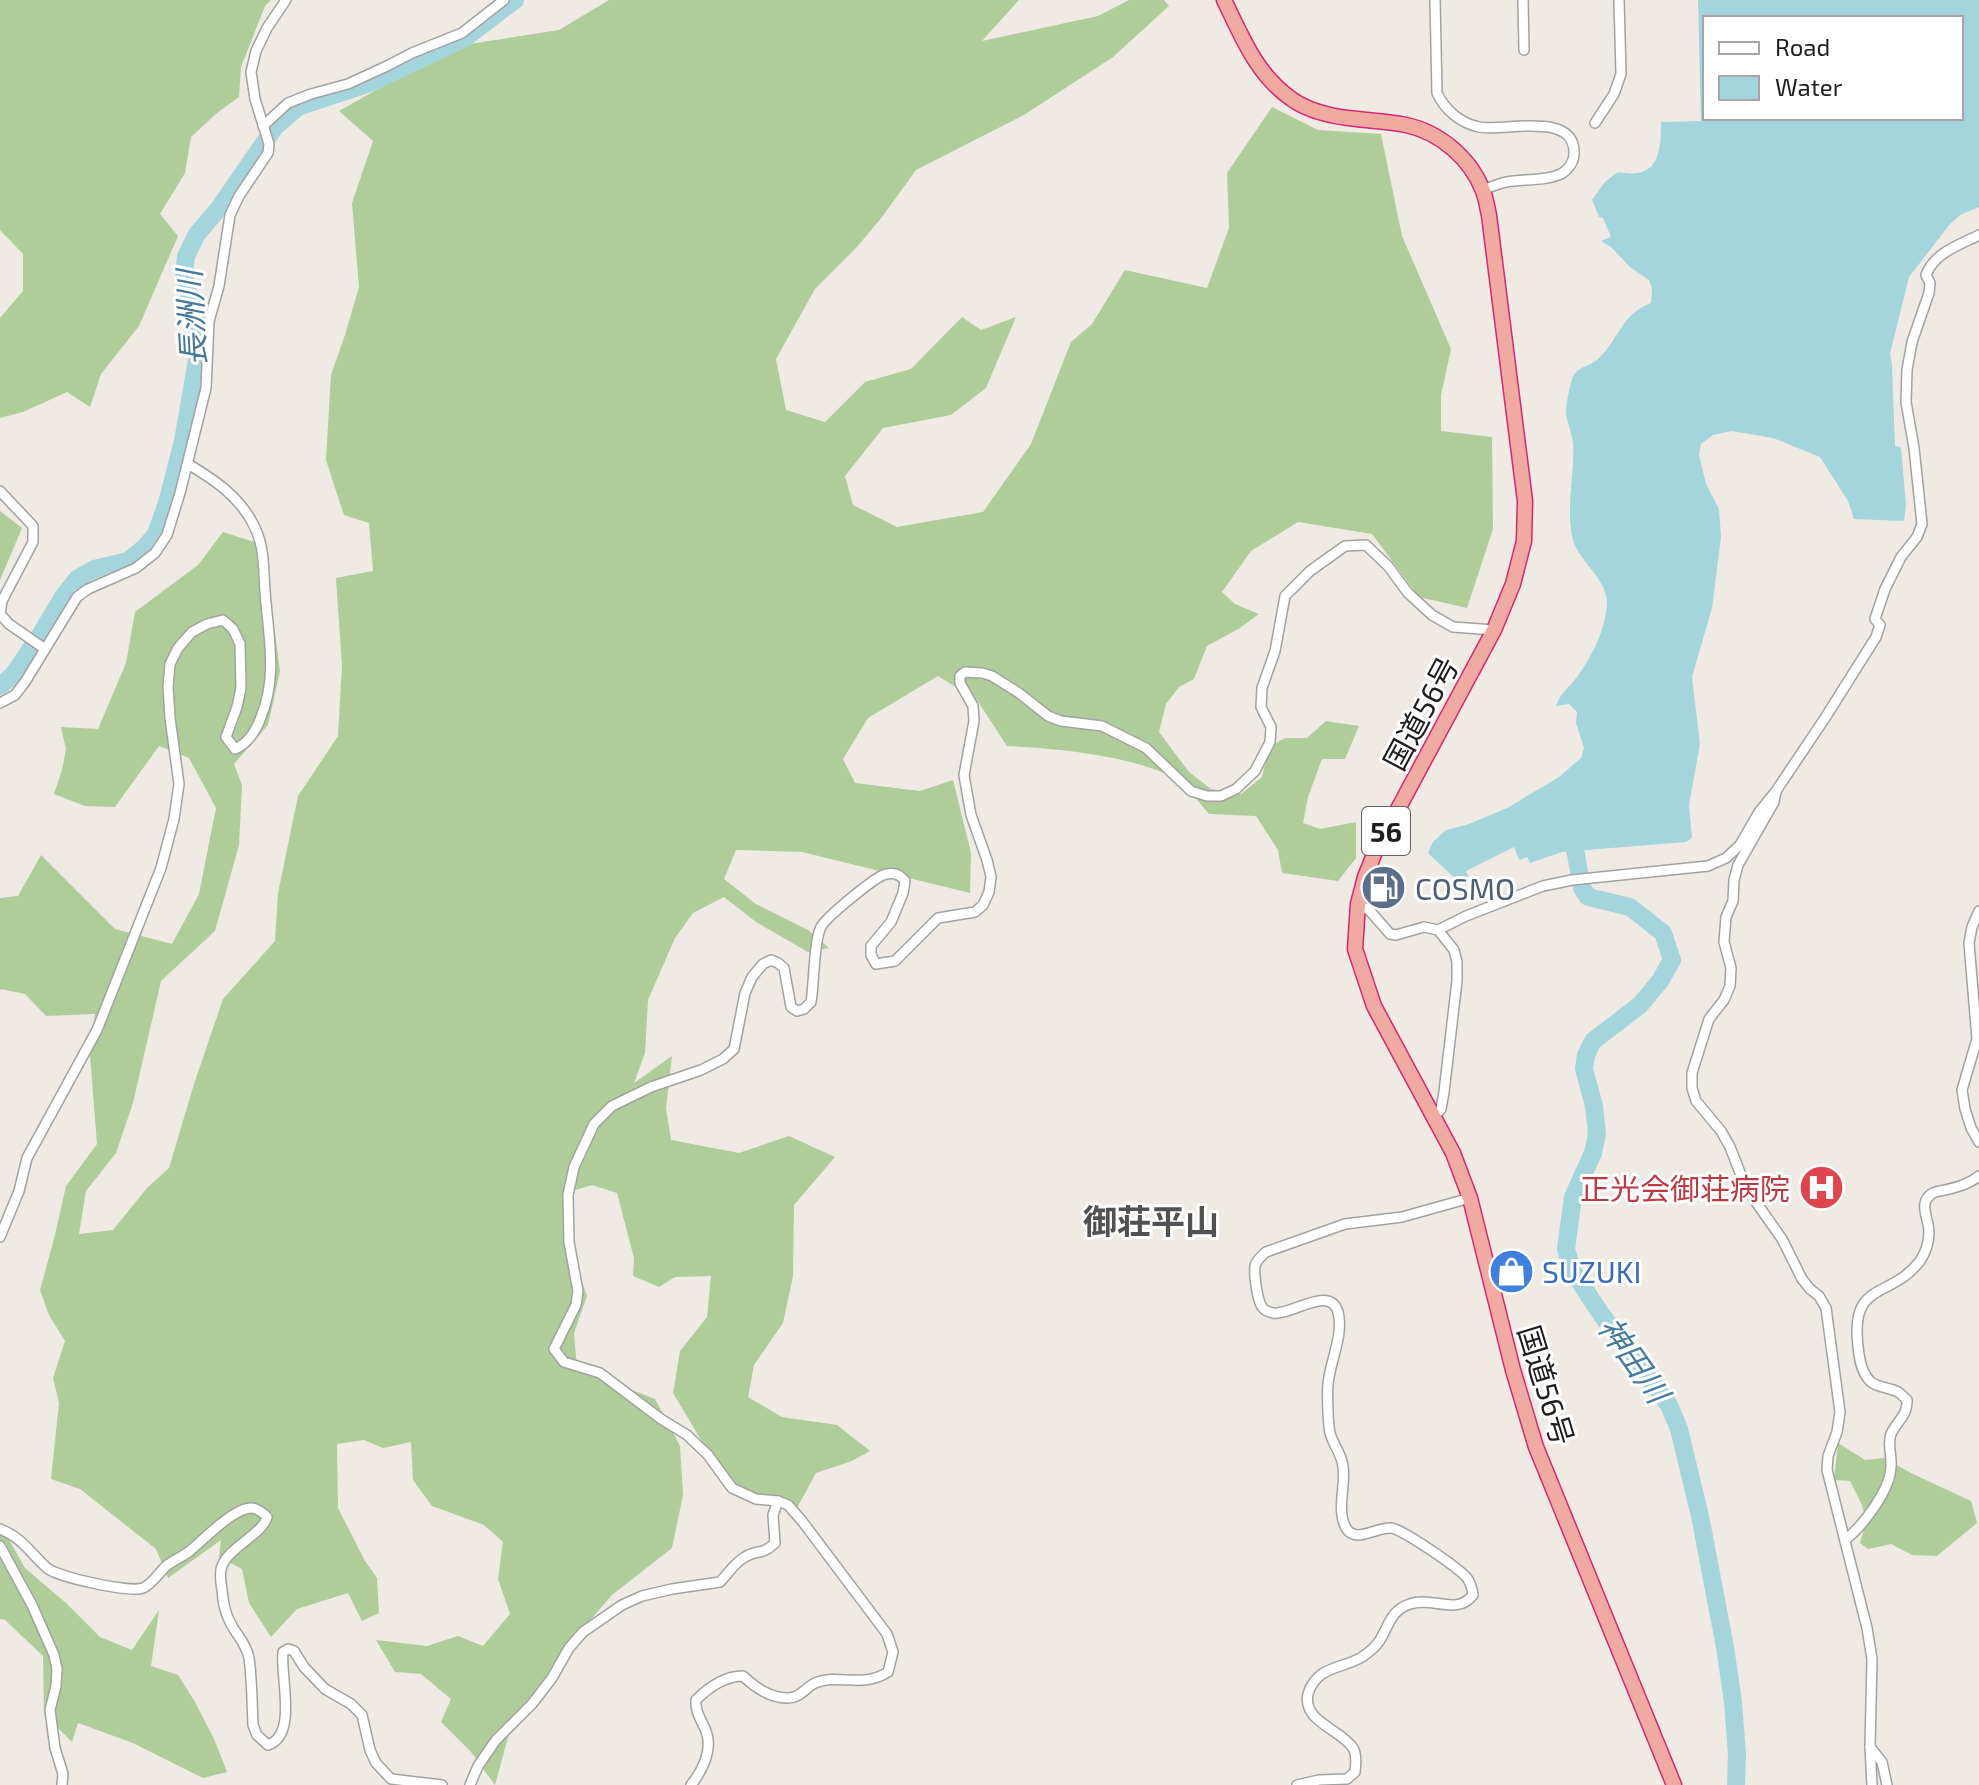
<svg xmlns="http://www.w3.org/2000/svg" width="1979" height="1785" viewBox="0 0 1979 1785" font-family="'Exo 2','Noto Sans JP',sans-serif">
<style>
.forest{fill:#aecd99}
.water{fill:#a5d5dc;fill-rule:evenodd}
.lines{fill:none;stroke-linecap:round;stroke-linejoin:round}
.river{stroke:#a5d5dc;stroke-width:18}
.minor-casing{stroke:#a2a2a2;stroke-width:12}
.trunk-casing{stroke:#d72776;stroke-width:17}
.minor{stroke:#fff;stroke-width:9}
.trunk{stroke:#f0aaa2;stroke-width:14}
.labels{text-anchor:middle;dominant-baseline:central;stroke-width:6;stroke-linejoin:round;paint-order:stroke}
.shield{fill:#fff;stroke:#626262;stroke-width:2}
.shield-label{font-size:28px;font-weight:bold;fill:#1e1e1e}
.street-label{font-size:30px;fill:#1e1e1e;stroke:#fff}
.service-label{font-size:30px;fill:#4e5e75;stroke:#fff;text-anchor:start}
.health-label{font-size:30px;fill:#be3a42;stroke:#fff;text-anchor:end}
.shop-label{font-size:30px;fill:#366cbe;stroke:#fff;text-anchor:start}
.water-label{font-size:32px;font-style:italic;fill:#467a9c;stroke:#fff}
.quarter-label{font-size:34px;font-weight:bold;fill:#515151;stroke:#fff}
</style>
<rect width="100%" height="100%" fill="#efeae4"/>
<g class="forest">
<polygon points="0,0 271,0 265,6 241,67 239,97 217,113 191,137 185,173 160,214 178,236 139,326 101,374 90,407 67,392 23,412 0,418 0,318 23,291 23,254 0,230"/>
<path d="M 609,0 L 1019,0 L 982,41 L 1098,16 L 1129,0 L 1164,0 L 1169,6 L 1113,57 L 1024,115 L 916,170 L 882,217 L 857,247 L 815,289 L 776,359 L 786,410 L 825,422 L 865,382 L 911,369 L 962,317 L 981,330 L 1016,317 L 986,388 L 951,415 L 883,428 L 845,476 L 853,505 L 897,527 L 983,512 L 1031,444 L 1071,342 L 1092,324 L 1125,270 L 1207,288 L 1229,228 L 1227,173 L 1272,107 L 1318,130 L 1381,134 L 1402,236 L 1451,349 L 1441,395 L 1441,431 L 1492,437 L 1493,529 L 1467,608 L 1419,597 L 1372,534 L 1298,522 L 1251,551 L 1222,592 L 1235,604 L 1259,614 L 1240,628 L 1207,646 L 1194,679 L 1179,687 L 1166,704 L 1159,732 L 1189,772 L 1211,789 L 1241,794 L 1262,777 L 1269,747 L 1285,738 L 1307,738 L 1326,721 L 1359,726 L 1345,759 L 1322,759 L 1308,797 L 1303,823 L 1320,829 L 1356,822 L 1356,858 L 1338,881 L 1282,873 L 1278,850 L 1256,816 L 1209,814 C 1200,804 1190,789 1179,781 C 1140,756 1054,748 1007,746 L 977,700 L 938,676 L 868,718 L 843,759 L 855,783 L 920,791 L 953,780 L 971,853 L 970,893 L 802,852 L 736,850 L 724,879 L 756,904 L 808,930 L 829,948 L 808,952 L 756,922 L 724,897 L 693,913 L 675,938 L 648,1000 L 645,1053 L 634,1083 L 672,1056 L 666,1108 L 671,1140 L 739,1153 L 789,1136 L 835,1157 L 794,1205 L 793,1276 L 783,1323 L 754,1365 L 748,1397 L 782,1417 L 837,1425 L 870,1451 L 852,1461 L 816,1473 L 797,1508 L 767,1502 L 722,1475 L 673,1393 L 680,1351 L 707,1317 L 711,1276 L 675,1277 L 659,1287 L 633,1276 L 634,1258 L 617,1193 L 592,1185 L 562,1194 L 567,1242 L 587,1296 L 574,1333 L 577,1369 L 655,1399 L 680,1446 L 683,1495 L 672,1548 L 612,1595 L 566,1648 L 531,1697 L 510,1730 L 495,1785 L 471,1752 L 441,1722 L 451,1699 L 421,1674 L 395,1672 L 376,1640 L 427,1646 L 458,1636 L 483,1646 L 510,1614 L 498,1579 L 503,1542 L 484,1525 L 432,1506 L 413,1480 L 411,1442 L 383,1448 L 364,1440 L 337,1444 L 338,1508 L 365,1561 L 377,1578 L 379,1613 L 362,1621 L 348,1593 L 297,1609 L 271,1637 L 249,1603 L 242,1569 L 219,1557 L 221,1540 L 168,1578 L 156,1549 L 80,1489 L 51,1479 L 59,1403 L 53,1378 L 65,1341 L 49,1315 L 40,1290 L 54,1239 L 66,1186 L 97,1144 L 90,1055 L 95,1014 L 46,1016 L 25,994 L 1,989 L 0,991 L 0,898 L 18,896 L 41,855 L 115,929 L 172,944 L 199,894 L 216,808 L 189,758 L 159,746 L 115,807 L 85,806 L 54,794 L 62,770 L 66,749 L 61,727 L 98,729 L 126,663 L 135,612 L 198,565 L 223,532 L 254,542 L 271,603 L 280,671 L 268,725 L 234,764 L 242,785 L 239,845 L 215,931 L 161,981 L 133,1103 L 116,1153 L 86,1191 L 79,1234 L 113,1230 L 147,1188 L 169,1168 L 194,1084 L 223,999 L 275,941 L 278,893 L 298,796 L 338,736 L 342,666 L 336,578 L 373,571 L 369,523 L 344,515 L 326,460 L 331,375 L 345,335 L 359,287 L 352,203 L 373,141 L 339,111 L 392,81 L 470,44 L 559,30 Z"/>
<polygon points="0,511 22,528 0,580"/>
<polygon points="1838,1443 1865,1460 1884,1458 1913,1474 1971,1501 1977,1523 1937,1556 1912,1555 1891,1544 1868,1549 1860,1543 1866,1523 1862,1505 1850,1481 1834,1480"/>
<polygon points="0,1524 25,1568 66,1603 100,1637 132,1650 159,1610 151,1666 178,1675 195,1702 214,1739 227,1772 203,1778 133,1743 78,1723 72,1742 44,1714 43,1656 5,1620 0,1619"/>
</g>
<path class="water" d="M 1698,0 L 1979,0 L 1979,207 L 1960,215 L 1950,224 L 1909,277 L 1890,354 L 1892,365 L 1895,446 L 1901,447 L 1906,505 L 1904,521 L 1854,519 L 1848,501 L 1820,457 L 1773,438 L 1732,431 L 1713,435 L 1701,444 L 1699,455 L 1706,484 L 1719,509 L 1721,537 L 1712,608 L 1692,677 L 1700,744 L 1689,805 L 1692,838 L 1686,842 L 1562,852 L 1530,863 L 1527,857 L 1519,860 L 1514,847 L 1466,871 L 1471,882 L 1461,884 L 1428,853 L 1433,842 L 1446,830 L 1469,824 L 1507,808 L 1559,777 L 1581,758 L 1584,748 L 1576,723 L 1577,712 L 1569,704 L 1556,706 C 1561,692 1569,688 1577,677 C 1593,655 1605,630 1607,604 C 1608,580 1580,563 1573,540 C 1565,508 1575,475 1573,443 C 1572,433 1567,423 1566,413 C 1566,406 1570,382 1573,377 C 1577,367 1590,366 1597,360 C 1619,340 1621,314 1651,303 L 1652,289 L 1649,280 L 1630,267 L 1611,247 L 1601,241 L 1611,237 L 1603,218 L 1599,217 L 1592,200 L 1605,182 L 1618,172 C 1658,180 1661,154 1661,122 L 1701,121 ZM 1705,18 L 1961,18 L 1961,118 L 1705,118 Z"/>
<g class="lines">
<g class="river">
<polyline points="0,686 13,675 39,637 65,594 77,579 94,569 128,561 144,548 156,534 167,503 183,441 198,354 196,319 184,277 186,256 197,234 220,207 275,127 298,107 370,83 465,38 515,0"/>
<polyline points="1573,838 1582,888 1588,897 1630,907 1663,933 1672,960 1660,981 1640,1005 1593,1041 1586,1055 1584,1069 1594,1106 1597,1134 1593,1153 1573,1197 1566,1249 1572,1270 1601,1314 1669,1405 1679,1429 1700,1516 1725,1647 1733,1702 1737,1755 1736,1785"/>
</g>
<defs>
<g id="minor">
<path d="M 1435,0 L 1437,93 C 1445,110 1460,123 1479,127 C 1503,132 1576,110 1574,154 C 1574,162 1568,170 1561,174 C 1545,181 1524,179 1506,182 C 1498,184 1490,187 1483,190"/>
<polyline points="1523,0 1524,50"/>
<polyline points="1595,123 1614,94 1621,74 1619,0"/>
<polyline points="263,126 288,103 311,94 348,84 387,66 412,53 462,33 504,0"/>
<polyline points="0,491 33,526 33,542 2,601 0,614 9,624 45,649"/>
<polyline points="0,703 15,695 25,682 77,597 88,589 136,568 155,553 167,535 180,493 206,388 209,321 219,286 230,215 239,196 268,153 269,144 255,99 251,72 256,51 267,28 286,0"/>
<polyline points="1776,791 1774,802 1738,865 1734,880 1733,901 1726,917 1724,942 1731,968 1730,986 1724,1000 1709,1019 1692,1073 1692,1088 1696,1101 1721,1131 1730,1147 1746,1188 1782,1239 1802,1279 1810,1289 1819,1296 1826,1308 1840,1412 1837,1432 1828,1456 1827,1470 1867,1628 1872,1659 1870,1747 1872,1785"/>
<polyline points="1358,904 1370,911 1390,934 1396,935 1424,927 1438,930 1454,950 1457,962 1457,981 1444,1092 1441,1109 1435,1116"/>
<polyline points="1979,911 1972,927 1969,943 1977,1039 1962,1090 1965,1109 1971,1128 1979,1142"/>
<path d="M 1438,930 L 1466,916 L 1543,886 L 1572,880 L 1708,866 L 1726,858 L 1740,845 L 1759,812 L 1776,791 L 1825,718 L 1876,637 L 1880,625 L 1875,619 L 1885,589 L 1901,557 L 1917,537 L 1922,524 L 1914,448 L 1906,402 L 1907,370 L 1912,342 L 1929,293 L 1930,283 L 1926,275 C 1934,253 1959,245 1979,235"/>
<path d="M 0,1237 L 19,1191 L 27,1158 L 97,1030 L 161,868 L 174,819 L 179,784 L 170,718 L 168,687 L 170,664 L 178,648 L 192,632 L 207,624 L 223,620 L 233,629 L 240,644 L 241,688 L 237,707 L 226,737 L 235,749 C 249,743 256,731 261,717 C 278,676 268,634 265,591 C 263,564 265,544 251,520 C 236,494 213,479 188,464"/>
<path d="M 0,1529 C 23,1538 30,1553 47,1568 C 58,1577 129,1593 143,1588 C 151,1585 159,1573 165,1567 C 173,1560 183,1557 191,1550 C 204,1539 234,1508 251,1508 C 257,1508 263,1513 267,1517 C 263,1534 230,1546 222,1566 C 219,1573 221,1583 222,1590 C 223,1601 224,1610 229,1620 C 235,1634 246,1642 249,1658 C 252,1680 252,1703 253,1725 L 257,1735 L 268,1745 C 298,1735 280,1677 283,1652 L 288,1649 L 294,1651 L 304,1667 L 325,1689 L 351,1704 L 362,1715 L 370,1750 L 376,1763 L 391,1779 L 442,1785"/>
<path d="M 1845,1540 C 1863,1526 1891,1489 1891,1466 C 1892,1455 1887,1444 1891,1434 C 1897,1421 1908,1415 1907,1400 C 1905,1398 1900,1393 1898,1392 C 1889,1387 1877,1388 1870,1381 C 1861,1372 1859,1358 1858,1346 C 1850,1280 1890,1300 1920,1261 C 1926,1252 1929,1242 1929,1232 C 1929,1219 1917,1202 1933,1193 C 1937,1191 1941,1191 1945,1190 C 1958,1187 1969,1184 1979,1176"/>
<polyline points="0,1546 32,1605 54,1655 57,1669 56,1686 50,1710 55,1748 63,1774 62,1785"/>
<polyline points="1870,1747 1882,1762 1887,1785"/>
<path d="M 470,1785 L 478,1766 L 496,1740 L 532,1704 L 552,1678 L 569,1648 L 583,1632 L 622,1605 L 642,1596 L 672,1589 L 720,1582 C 728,1574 735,1562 745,1557 C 757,1549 762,1556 775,1543 L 773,1515 L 778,1501"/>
<path d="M 691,1785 C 703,1770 713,1749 706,1731 C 701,1719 695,1712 696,1700 C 709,1687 724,1676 743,1676 C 756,1688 770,1698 788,1698 C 800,1698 805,1688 815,1683 C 839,1673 861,1689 888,1672 L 893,1652 L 887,1634 L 802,1521 L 788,1505 L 778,1501 L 756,1499 L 732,1488 L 708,1455 L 687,1435 L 661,1419 L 600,1373 L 564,1362 L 554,1349 L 576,1305 L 578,1291 L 569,1242 L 568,1195 L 574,1167 L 594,1124 L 612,1106 L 651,1087 L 701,1070 L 723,1059 L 734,1049 L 745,993 L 752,977 L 763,964 L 771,960 L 778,963 L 784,968 L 791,1007 L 797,1011 L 804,1009 L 811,1002 C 814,985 814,939 821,927 C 826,917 872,880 883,875 C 892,872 899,873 905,881 L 903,893 L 891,922 L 871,946 L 871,955 L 876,964 L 895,961 L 938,918 L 975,912 L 983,905 L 989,892 L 991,877 L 987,860 L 971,815 L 964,775 L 974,721 L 973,706 L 960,683 L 960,676 L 965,672 L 982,673 L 992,676 L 1019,693 L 1048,716 L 1061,721 L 1102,726 L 1146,748 L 1191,791 L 1207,796 L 1221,796 L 1236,789 L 1255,771 L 1270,742 L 1271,727 L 1261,707 L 1262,688 L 1275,651 L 1285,596 L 1310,571 L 1345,546 L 1366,545 L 1388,566 L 1408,593 L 1432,615 L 1453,627 L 1494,630"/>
<path d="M 1297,1785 L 1319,1780 L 1347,1779 L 1355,1772 C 1356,1764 1357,1754 1353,1748 C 1341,1729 1302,1722 1308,1694 C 1310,1686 1316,1678 1322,1674 C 1334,1666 1349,1665 1362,1657 C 1368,1653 1376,1647 1380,1640 C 1389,1625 1391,1610 1410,1604 C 1432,1596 1457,1616 1473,1595 C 1472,1588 1471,1583 1467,1578 C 1459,1568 1402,1529 1391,1528 C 1376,1527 1355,1544 1346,1528 C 1336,1510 1346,1486 1343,1467 C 1342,1454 1333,1445 1330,1433 C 1328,1425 1327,1393 1328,1384 C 1330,1361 1344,1335 1338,1312 C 1330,1284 1291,1316 1273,1313 C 1269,1312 1265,1311 1263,1308 C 1257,1302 1254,1274 1255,1266 C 1256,1260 1262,1256 1266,1252 L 1345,1224 L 1402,1217 L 1470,1198"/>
</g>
<path id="trunk" d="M 1224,0 C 1242,37 1257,76 1293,100 C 1312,113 1335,117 1357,119 C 1373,121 1390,122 1406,125 C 1440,132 1471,159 1483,191 C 1486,198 1487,207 1489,215 L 1525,501 L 1524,541 L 1513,584 L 1494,630 L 1375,852 L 1365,877 L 1358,904 L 1355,949 L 1374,1006 L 1453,1153 L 1470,1198 L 1513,1370 L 1536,1447 L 1674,1785"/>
</defs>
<use href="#minor" class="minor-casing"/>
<use href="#trunk" class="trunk-casing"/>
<use href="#minor" class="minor"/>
<use href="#trunk" class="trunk"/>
</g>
<defs>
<symbol id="fuel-disc" viewBox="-11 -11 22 22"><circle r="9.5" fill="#5c6f8a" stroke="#fff"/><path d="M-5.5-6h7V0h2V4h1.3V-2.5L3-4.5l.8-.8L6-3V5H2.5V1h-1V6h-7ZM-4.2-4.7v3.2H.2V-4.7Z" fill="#fff"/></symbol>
<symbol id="hospital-disc" viewBox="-11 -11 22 22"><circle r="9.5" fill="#e0444e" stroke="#fff"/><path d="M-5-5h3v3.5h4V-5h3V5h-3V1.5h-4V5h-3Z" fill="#fff"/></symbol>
<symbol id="shop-disc" viewBox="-11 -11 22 22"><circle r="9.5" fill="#3f7fe0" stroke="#fff"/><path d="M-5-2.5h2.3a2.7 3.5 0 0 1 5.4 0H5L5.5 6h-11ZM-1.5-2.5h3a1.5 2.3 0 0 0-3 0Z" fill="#fff"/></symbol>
</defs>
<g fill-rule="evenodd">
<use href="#fuel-disc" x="1358" y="862" width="51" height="51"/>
<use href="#hospital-disc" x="1796" y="1162" width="51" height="51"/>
<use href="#shop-disc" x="1486" y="1246" width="51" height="51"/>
</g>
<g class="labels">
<rect class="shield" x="1362" y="807" width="48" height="48" rx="6"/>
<g class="shield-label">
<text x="1386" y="831">56</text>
</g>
<g class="street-label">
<text transform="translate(1420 713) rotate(-62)">国道56号</text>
<text transform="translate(1547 1385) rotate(73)">国道56号</text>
</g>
<g class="service-label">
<text x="1415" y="888">COSMO</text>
</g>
<g class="health-label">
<text x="1790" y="1188">正光会御荘病院</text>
</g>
<g class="shop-label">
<text x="1542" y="1271">SUZUKI</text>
</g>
<g class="water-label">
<text transform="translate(190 318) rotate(-93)">長洲川</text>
<text transform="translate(1635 1359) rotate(55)">神田川</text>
</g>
<g class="quarter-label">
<text x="1151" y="1220">御荘平山</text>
</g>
</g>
<rect x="1703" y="16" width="260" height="104" fill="#ffffff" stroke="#a5a5a5" stroke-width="2"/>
<rect x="1719" y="42" width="40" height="12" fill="#ffffff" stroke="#a5a5a5" stroke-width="2"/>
<text x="1775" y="56" font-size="24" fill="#1e1e1e">Road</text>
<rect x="1719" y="76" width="40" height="24" fill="#a5d5dc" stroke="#a5a5a5" stroke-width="2"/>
<text x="1775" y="96" font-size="24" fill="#1e1e1e">Water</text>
</svg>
